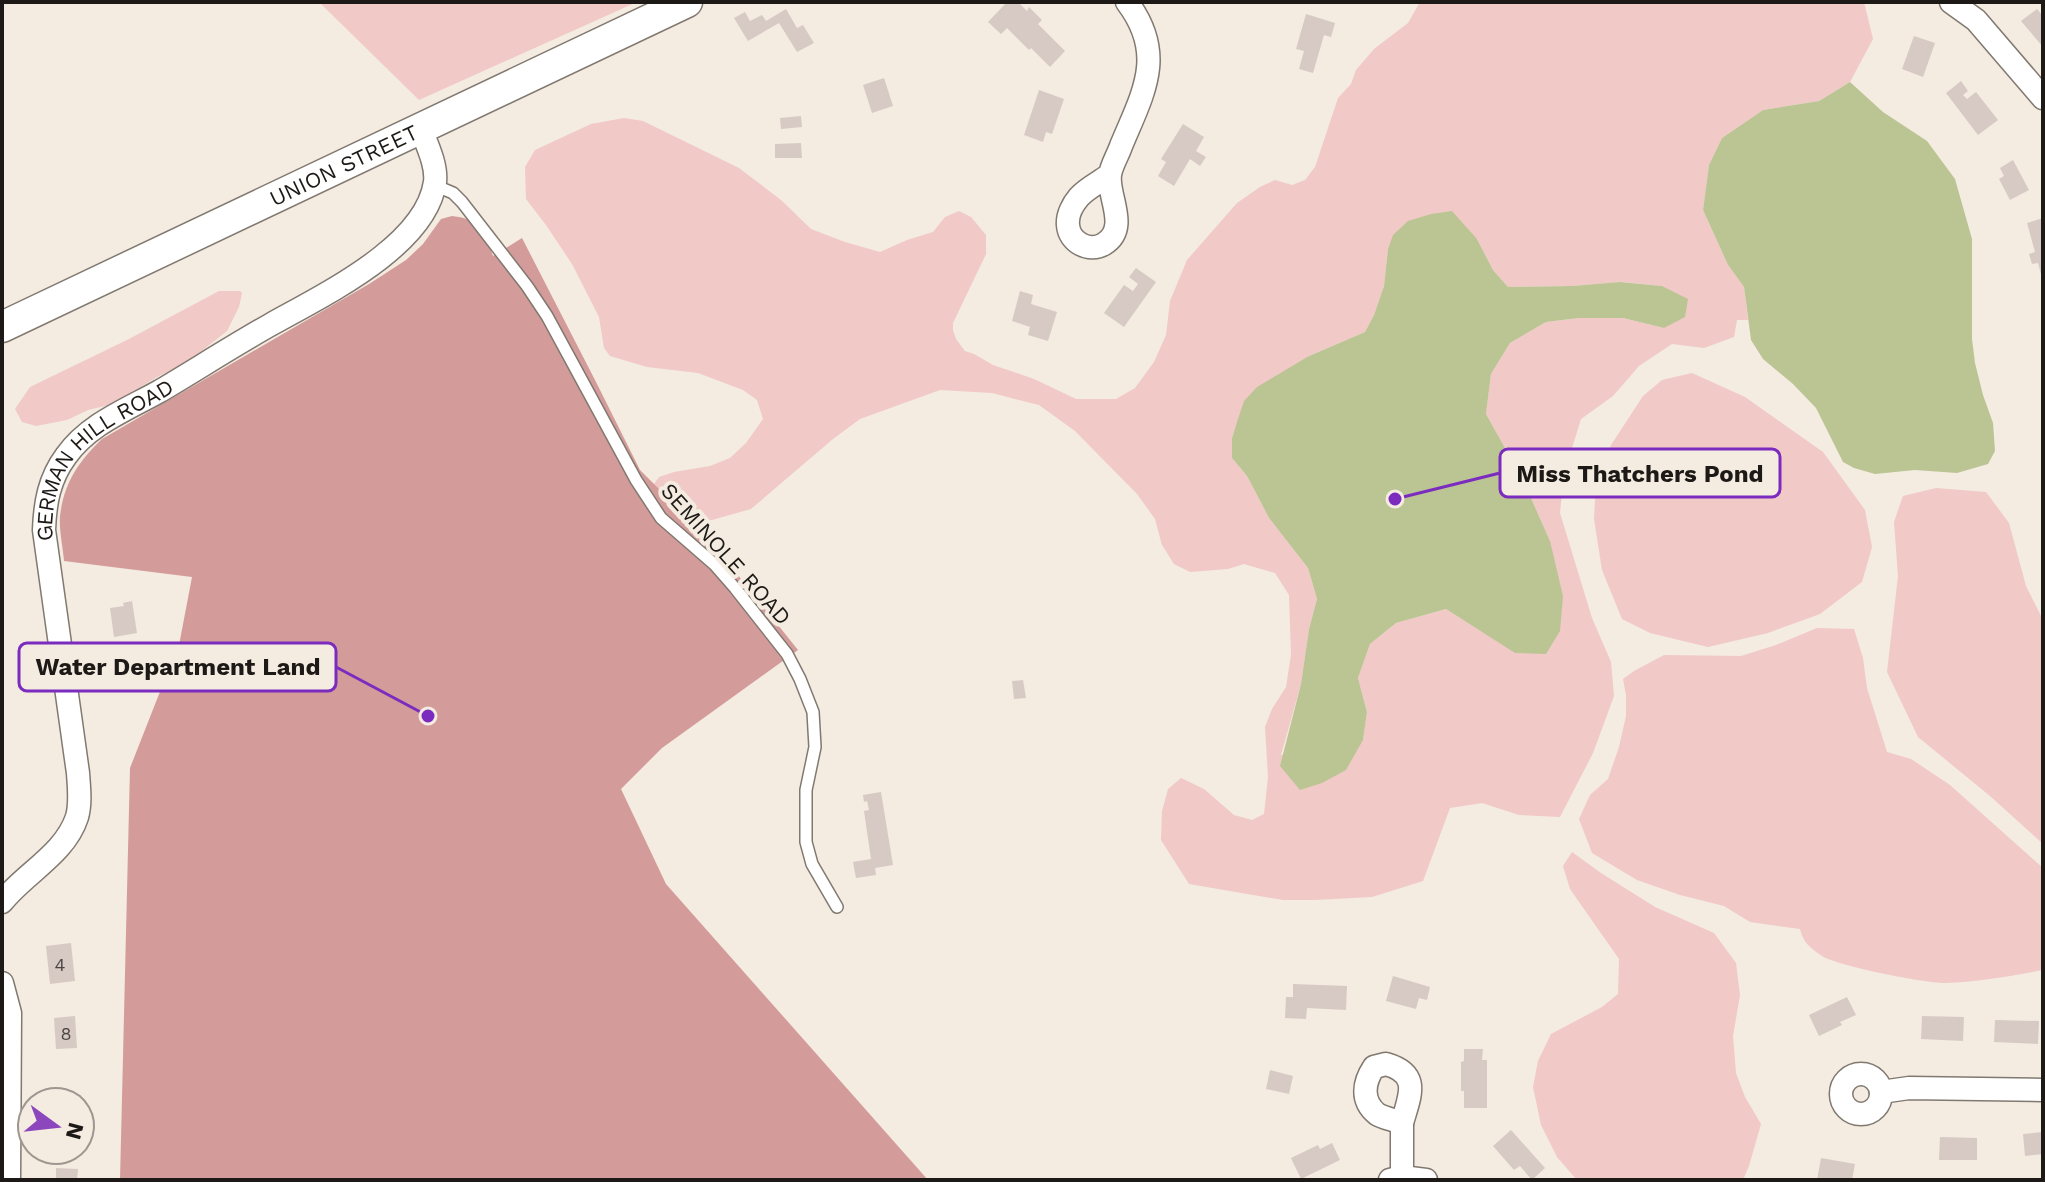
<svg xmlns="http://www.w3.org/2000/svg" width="2045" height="1182" viewBox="0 0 2045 1182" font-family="'Work Sans',sans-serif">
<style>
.green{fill:#f1c9c7;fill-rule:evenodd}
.forest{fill:#d39c9a}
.water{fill:#bbc594}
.building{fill:#d7cac5}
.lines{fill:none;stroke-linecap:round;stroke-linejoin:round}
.lane-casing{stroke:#817970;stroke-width:14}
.street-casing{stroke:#817970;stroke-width:25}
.secondary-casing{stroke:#817970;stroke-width:33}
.lane{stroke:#fff;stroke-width:11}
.street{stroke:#fff;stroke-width:22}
.secondary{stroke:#fff;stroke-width:30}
.labels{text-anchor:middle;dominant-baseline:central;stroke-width:8;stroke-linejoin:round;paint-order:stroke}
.number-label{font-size:18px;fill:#4b4542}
.street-label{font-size:22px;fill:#1c1916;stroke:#f4ebe1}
.leader{fill:none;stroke:#7b2cbf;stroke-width:3}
.callout-dot{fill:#7b2cbf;stroke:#f4ebe1;stroke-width:3}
.callout{fill:#f4ebe1;stroke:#7b2cbf;stroke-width:3}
.callout-label{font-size:24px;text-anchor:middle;font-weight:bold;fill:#1c1916}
</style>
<rect width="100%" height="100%" fill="#f4ebe1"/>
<g class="green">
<polygon points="319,2 637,2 419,100"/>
<path d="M 1420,2 L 1864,2 L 1873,39 L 1850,82 L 1819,101 L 1763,110 L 1722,138 L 1709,165 L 1703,210 L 1728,265 L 1744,287 L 1748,320 L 1737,320 L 1734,337 L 1704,348 L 1672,344 L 1639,366 L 1613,396 L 1581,419 L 1564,474 L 1560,513 L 1592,618 L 1611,662 L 1614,696 L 1593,753 L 1560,817 L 1519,815 L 1482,803 L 1450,808 L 1423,881 L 1372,897 L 1315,900 L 1283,900 L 1189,884 L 1161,840 L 1162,811 L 1168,789 L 1181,778 L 1204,789 L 1234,815 L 1252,820 L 1264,814 L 1268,777 L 1265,727 L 1272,709 L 1286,687 L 1291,655 L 1289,595 L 1275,573 L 1244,564 L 1228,569 L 1190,572 L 1174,564 L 1162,545 L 1155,519 L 1137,494 L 1075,431 L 1039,405 L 992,393 L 940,390 L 860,419 L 833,439 L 751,509 L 712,520 L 690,522 L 652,487 L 659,477 L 674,472 L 710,466 L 730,458 L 746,443 L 763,419 L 757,400 L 743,390 L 698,373 L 647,367 L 610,356 L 604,348 L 599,317 L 572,264 L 546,225 L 526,199 L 525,167 L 535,150 L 591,124 L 624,118 L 643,121 L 739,168 L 781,200 L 811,229 L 845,242 L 880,252 L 907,240 L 933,232 L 945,217 L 959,211 L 971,217 L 986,235 L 986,254 L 953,323 L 953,330 L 956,339 L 965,351 L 974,354 L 993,365 L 1034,379 L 1076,399 L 1116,399 L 1135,388 L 1154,362 L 1166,335 L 1170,301 L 1187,260 L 1237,203 L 1260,187 L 1275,180 L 1292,185 L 1305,180 L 1315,167 L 1338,98 L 1351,84 L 1356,70 L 1374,49 L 1408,23 ZM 1477,239 L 1493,270 L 1508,287 L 1572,286 L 1621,282 L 1662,286 L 1664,328 L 1623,318 L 1579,318 L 1546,322 L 1510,343 L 1491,374 L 1486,414 L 1523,480 L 1550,541 L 1516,653 L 1446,609 L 1396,623 L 1370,644 L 1358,678 L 1367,712 L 1363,740 L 1281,755 L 1301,684 L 1309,629 L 1317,599 L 1308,568 L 1269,518 L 1247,476 L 1232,458 L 1232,438 L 1236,425 L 1309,356 L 1365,332 L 1374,315 L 1384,286 L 1388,249 Z"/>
<polygon points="219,291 240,291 242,293 239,307 227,331 186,363 159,376 109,405 88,410 67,420 36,426 22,422 15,409 30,387 129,339"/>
<polygon points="1692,373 1745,397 1823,452 1865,510 1872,547 1862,582 1820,614 1768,633 1708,647 1650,633 1622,619 1602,570 1594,519 1596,481 1611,445 1643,396 1662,380"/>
<polygon points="1936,488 1986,492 2009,523 2026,586 2043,620 2043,844 1990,796 1918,737 1887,672 1898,576 1894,522 1903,496"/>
<path d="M 1817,628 L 1854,629 L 1863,658 L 1867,688 L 1887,752 L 1911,759 L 1950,785 L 2043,868 L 2043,970 C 2011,976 1977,982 1944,983 C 1924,983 1838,966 1822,956 C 1810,948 1803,942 1800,929 L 1750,922 L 1724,906 L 1680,895 L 1637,880 L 1592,853 L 1579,819 L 1590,795 L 1608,779 L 1619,747 L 1626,716 L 1626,695 L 1623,679 L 1634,671 L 1664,655 L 1741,656 L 1776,645 Z"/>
<polygon points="1572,852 1601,873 1655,907 1714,933 1736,963 1740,995 1733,1036 1736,1073 1745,1097 1761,1124 1749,1166 1743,1180 1577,1180 1557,1157 1541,1125 1533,1087 1538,1061 1551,1034 1602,1007 1618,994 1619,959 1570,889 1563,866"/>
</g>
<path class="forest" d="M 452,216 C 481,219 484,231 493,256 L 522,238 L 595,380 L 640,470 L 709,539 L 798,650 L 662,748 L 621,789 L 666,884 L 928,1180 L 120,1180 L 130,768 L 163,684 L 176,661 L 192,577 L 64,561 C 63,547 59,531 60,516 C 64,483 78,462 102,439 L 369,284 L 406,260 L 423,244 L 441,219 Z"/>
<g class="water">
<polygon points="1850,82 1883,112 1927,141 1955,179 1972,239 1972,339 1975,363 1983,395 1993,423 1995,451 1988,464 1957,473 1915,470 1875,474 1854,468 1843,462 1816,408 1793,384 1763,359 1751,340 1744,287 1728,265 1703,210 1709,165 1722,138 1763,110 1819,101"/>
<polygon points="1452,211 1477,239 1493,270 1508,287 1572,286 1620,282 1662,286 1688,299 1685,317 1664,328 1623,318 1579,318 1546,322 1510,343 1491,374 1486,414 1523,480 1550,541 1563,596 1560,631 1546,654 1515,653 1446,609 1396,623 1370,644 1358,678 1367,712 1363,740 1346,770 1322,783 1300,790 1280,766 1301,684 1309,629 1317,599 1308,568 1269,518 1247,476 1232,458 1232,438 1236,425 1244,401 1257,387 1309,356 1365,332 1374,315 1384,286 1388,249 1393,235 1408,221 1431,214"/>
</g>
<g class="building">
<polygon points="1007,2 1018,2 1027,11 1029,7 1042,20 1038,24 1065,51 1050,67 1031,48 1029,50 1007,28 1001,34 988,22"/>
<polygon points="786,9 797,28 803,25 814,43 797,52 779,23 748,41 734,18 745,12 750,21 762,15 766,21"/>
<polygon points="2037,9 2043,16 2043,47 2021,21"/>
<polygon points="1306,14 1335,23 1331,37 1324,35 1313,73 1299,69 1304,51 1296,49"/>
<polygon points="1914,36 1935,43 1923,77 1902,69"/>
<polygon points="884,78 893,106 872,113 863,85"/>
<polygon points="1961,81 1968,91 1963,95 1967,99 1976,92 1998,120 1978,135 1946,93"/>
<polygon points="1039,90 1064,99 1052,134 1046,132 1043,142 1024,135"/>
<polygon points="801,116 802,127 781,129 780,118"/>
<polygon points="1183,124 1204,137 1196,151 1206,157 1200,166 1190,159 1174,186 1158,176 1166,162 1161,159"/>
<polygon points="801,143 802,158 775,158 775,144"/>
<polygon points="2013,160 2029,190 2010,200 1999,179 2004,176 2000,168"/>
<polygon points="2043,218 2043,277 2042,278 2038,263 2032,264 2029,254 2035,252 2027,223"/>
<polygon points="1136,268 1156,282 1124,327 1104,313 1124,285 1133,291 1138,284 1129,277"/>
<polygon points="1020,291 1033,295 1031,304 1057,312 1048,341 1028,335 1030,327 1012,321"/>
<polygon points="132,601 137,633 114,637 110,608 124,606 123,603"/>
<polygon points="1023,680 1026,698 1014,699 1012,681"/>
<polygon points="881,792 893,865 875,868 876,875 856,878 853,862 871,859 864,811 869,810 867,801 864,802 863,795"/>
<polygon points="71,943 75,981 50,984 46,946"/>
<polygon points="1393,976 1430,987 1427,1000 1419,998 1416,1009 1386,1001"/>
<polygon points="1293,984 1347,986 1346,1010 1307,1008 1306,1019 1285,1018 1286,997 1293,997"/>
<polygon points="1847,997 1856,1015 1840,1022 1842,1025 1819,1036 1809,1015"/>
<polygon points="75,1016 77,1048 56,1049 54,1018"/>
<polygon points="1922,1016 1964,1017 1963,1041 1921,1039"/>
<polygon points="1995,1020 2039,1021 2038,1044 1994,1042"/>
<polygon points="1464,1049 1483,1049 1482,1060 1487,1060 1487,1108 1464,1108 1464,1091 1461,1091 1461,1062 1464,1061"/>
<polygon points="1270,1070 1293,1076 1289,1094 1266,1089"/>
<rect x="55" y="1095" width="26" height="7"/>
<polygon points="1511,1130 1545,1168 1532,1180 1520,1166 1514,1170 1493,1146"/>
<polygon points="2043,1132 2043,1154 2025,1156 2023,1134"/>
<polygon points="1940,1137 1977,1138 1977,1160 1939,1160"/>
<polygon points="1332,1143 1340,1160 1301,1179 1291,1158 1318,1145 1320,1149"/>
<polygon points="1821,1158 1855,1164 1852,1180 1817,1180"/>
<polygon points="56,1168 78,1169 77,1180 56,1180"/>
</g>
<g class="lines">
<defs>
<polyline id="lane" points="434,185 453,193 462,202 527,286 547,316 636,480 661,518 714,564 735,588 787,654 800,679 813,712 815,747 806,790 806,842 812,864 837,907"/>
<g id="street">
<polyline points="1951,2 1976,20 2043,98"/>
<path d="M 1109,175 C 1100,182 1087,188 1079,197 C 1073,204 1067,215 1068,225 C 1069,242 1089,253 1104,244 C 1130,228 1107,196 1110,175 C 1111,166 1118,155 1121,146 C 1143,93 1167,55 1127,2"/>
<path id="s1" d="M 2,902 C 25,873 65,854 77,817 C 81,803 79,788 78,773 L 44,530 C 45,503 49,479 66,456 C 89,424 126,410 160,391 C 197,369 233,346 270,325 C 321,296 426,247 435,182 C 437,165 427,145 421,129"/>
<polyline points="2,983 10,1013 9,1180"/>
<path d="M 1386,1064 C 1421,1074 1410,1095 1402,1123 C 1395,1120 1383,1118 1377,1114 C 1360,1100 1364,1082 1374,1067 Z"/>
<circle cx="1861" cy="1094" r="20"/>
<polyline points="1881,1092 1909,1088 2043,1090"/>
<polyline points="1402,1123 1402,1177"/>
<polyline points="1390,1180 1402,1177 1426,1180"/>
</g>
<g id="secondary">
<path id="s2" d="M 2,327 L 687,2"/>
</g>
</defs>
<use href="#lane" class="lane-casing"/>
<use href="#street" class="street-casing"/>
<use href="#secondary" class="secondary-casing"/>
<use href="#lane" class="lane"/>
<use href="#street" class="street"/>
<use href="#secondary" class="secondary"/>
</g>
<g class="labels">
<g class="number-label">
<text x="60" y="964">4</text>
<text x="66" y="1033">8</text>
</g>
<g class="street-label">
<text stroke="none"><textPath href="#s2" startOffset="378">UNION STREET</textPath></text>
<text stroke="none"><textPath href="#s1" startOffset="502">GERMAN HILL ROAD</textPath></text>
<text transform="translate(726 554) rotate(48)">SEMINOLE ROAD</text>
</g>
</g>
<path class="leader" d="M1395 499L1500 473M428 716L336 667"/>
<g class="callout-dot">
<circle cx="1395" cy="499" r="8"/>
<circle cx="428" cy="716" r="8"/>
</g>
<g class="callout">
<rect x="1500" y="449" width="280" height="48" rx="8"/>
<rect x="19" y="643" width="317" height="48" rx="8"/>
</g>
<g class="callout-label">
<text x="1640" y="482">Miss Thatchers Pond</text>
<text x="178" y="675">Water Department Land</text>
</g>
<rect width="2045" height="1182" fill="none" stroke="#1c1916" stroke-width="8"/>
<g transform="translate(56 1126) rotate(105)"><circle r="38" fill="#f4ebe1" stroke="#9e9790" stroke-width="2"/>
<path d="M0-6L14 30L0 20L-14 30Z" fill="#8b47bb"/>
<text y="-12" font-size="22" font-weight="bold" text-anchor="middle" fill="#1c1916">N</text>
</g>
</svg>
